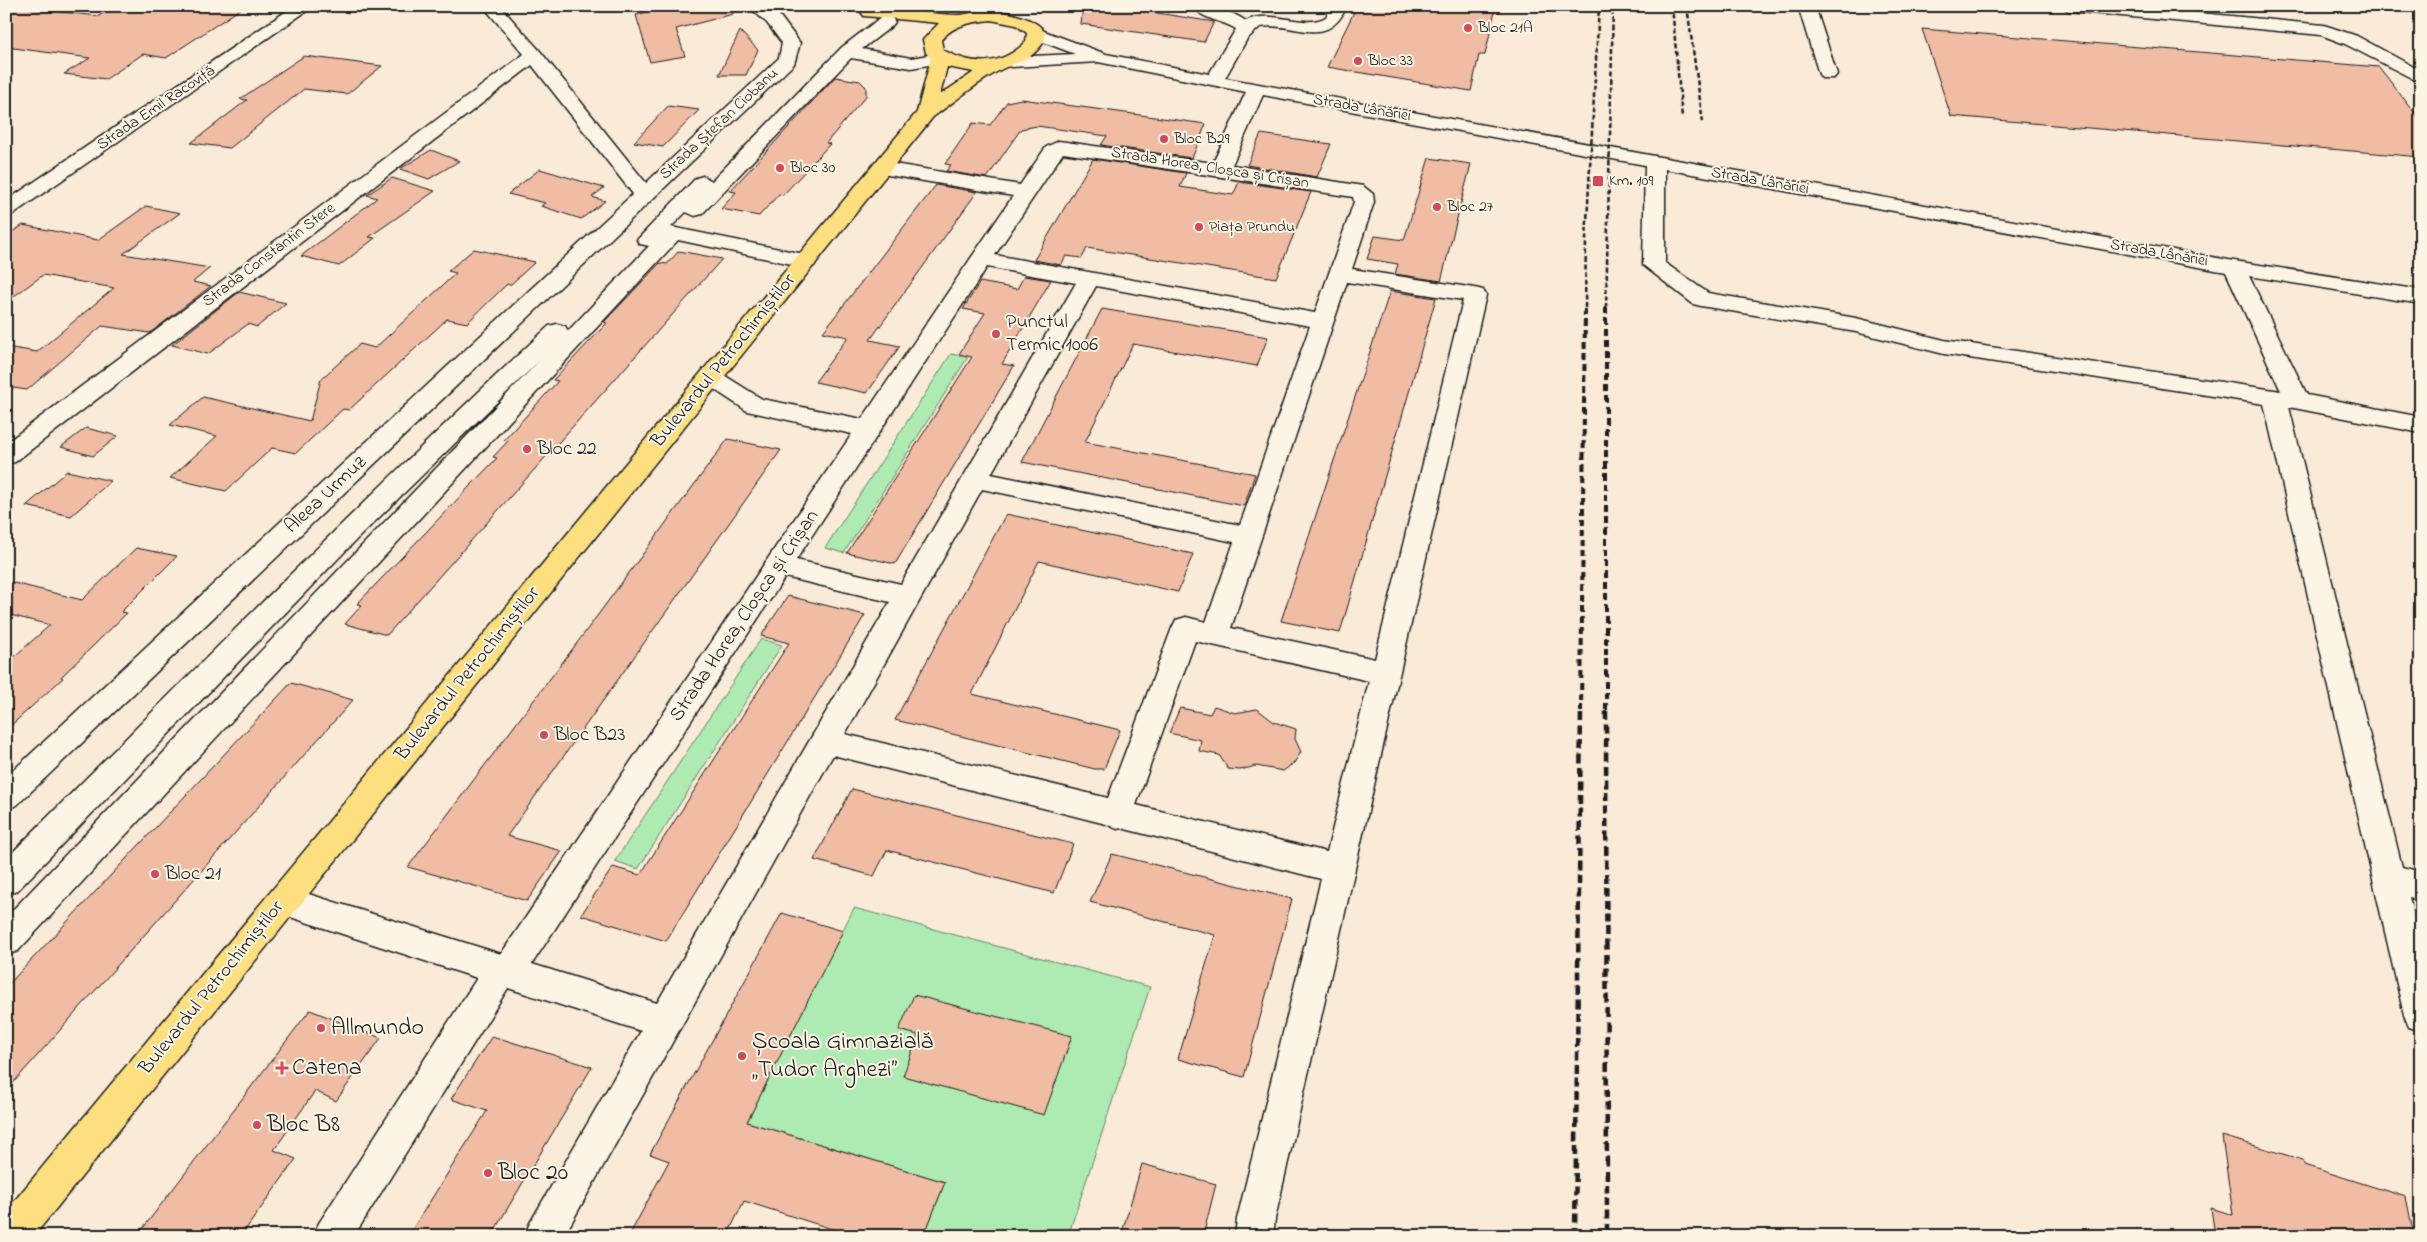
<svg xmlns="http://www.w3.org/2000/svg" width="2427" height="1242" viewBox="0 0 2427 1242" font-family="'Indie Flower',sans-serif">
<style>
.green{fill:#aeebb2;stroke:#658467}
.building{fill:#f1bca4;stroke:#1c1c1c}
.lines{fill:none;stroke-linecap:round;stroke-linejoin:round}
.minor-casing{stroke:#1c1c1c;stroke-width:3}
.major-casing{stroke:#1c1c1c;stroke-width:3}
.minor{fill:#fcf5e5;fill-rule:evenodd}
.major{fill:#fddf80;fill-rule:evenodd}
.rail-far2{stroke:#1c1c1c;stroke-width:2.5;stroke-dasharray:5 2.5;stroke-linecap:butt}
.rail-far1{stroke:#1c1c1c;stroke-width:4;stroke-dasharray:7 4;stroke-linecap:butt}
.rail{stroke:#1c1c1c;stroke-width:4.5;stroke-dasharray:9 4.5;stroke-linecap:butt}
.poi-dot{fill:#d1495b;stroke:#fcf5e5;stroke-width:2}
.labels{text-anchor:middle;dominant-baseline:central;stroke-width:4;stroke-linejoin:round;paint-order:stroke}
.far-poi-label{font-size:16px;fill:#1c1c1c;stroke:#fcf5e5;text-anchor:start}
.far-street-label{font-size:16px;fill:#1c1c1c;stroke:#fcf5e5}
.poi-label{font-size:20px;fill:#1c1c1c;stroke:#fcf5e5;text-anchor:start}
.street-label{font-size:20px;fill:#1c1c1c;stroke:#fcf5e5}
.near-poi-label{font-size:24px;fill:#1c1c1c;stroke:#fcf5e5;text-anchor:start}
</style>
<rect width="100%" height="100%" fill="#faead8"/>
<filter id="ink" filterUnits="userSpaceOnUse"><feTurbulence type="fractalNoise" baseFrequency=".02" numOctaves="2"/><feDisplacementMap in="SourceGraphic" scale="10" xChannelSelector="R" yChannelSelector="G"/><feConvolveMatrix kernelMatrix="1 2 1 2 8 2 1 2 1" color-interpolation-filters="sRGB"/></filter>
<g filter="url(#ink)">
<g class="green">
<polygon points="951,354 968,357 844,553 825,548"/>
<polygon points="761,639 782,645 638,869 615,861"/>
<polygon points="854,908 1150,987 1068,1236 924,1236 945,1182 747,1122"/>
</g>
<g class="building">
<polygon points="6,6 99,16 114,6 245,6 166,58 143,54 106,79 64,74 90,58 6,47"/>
<polygon points="669,6 732,6 733,14 676,29 685,56 650,62 636,15"/>
<polygon points="1083,6 1113,6 1214,22 1204,42 1081,24"/>
<polygon points="1357,6 1496,6 1485,55 1479,55 1471,91 1327,67"/>
<polygon points="1922,29 2379,67 2421,121 2421,157 1951,116"/>
<polygon points="740,31 758,50 746,75 719,75"/>
<polygon points="304,56 382,66 347,94 304,89 230,148 191,143 247,100 240,99"/>
<polygon points="835,77 860,81 866,87 866,96 826,143 830,144 783,195 779,194 759,216 721,209 736,192 730,191"/>
<polygon points="1021,99 1111,111 1206,124 1192,158 1101,145 1107,136 1037,126 1021,129 987,178 946,171 951,165 945,164 973,123 990,125 1007,102"/>
<polygon points="668,106 699,110 663,147 634,142"/>
<polygon points="1261,134 1331,144 1317,177 1247,165"/>
<polygon points="431,150 459,161 429,179 400,169"/>
<polygon points="1429,158 1471,164 1441,281 1395,274 1398,264 1367,259 1375,236 1404,240"/>
<polygon points="1093,159 1186,173 1180,187 1233,195 1239,182 1311,192 1276,278 1087,248 1082,258 1066,256 1061,265 1034,260"/>
<polygon points="540,169 604,188 592,197 605,201 581,219 541,206 545,203 508,194"/>
<polygon points="392,178 435,191 369,237 375,238 339,266 301,256 377,198 367,195"/>
<polygon points="936,185 977,192 870,340 900,346 867,393 815,382 848,337 823,332"/>
<polygon points="146,206 180,213 123,254 210,268 193,282 211,286 150,333 102,326 27,390 6,387 6,347 37,352 114,288 43,275 6,302 6,236 23,225 98,240"/>
<polygon points="474,249 535,262 510,285 507,284 467,323 447,319 349,410 343,409 296,453 272,448 226,491 170,478 217,436 170,425 203,397 310,421 321,379 360,344 375,348 456,273 448,271"/>
<polygon points="679,251 722,259 387,635 345,624 362,605 357,604 497,458 493,457 508,441 504,440 558,381 553,380 607,323 604,322 660,263 667,264"/>
<polygon points="1024,276 1051,280 1002,364 1014,366 895,564 847,553 972,357 959,354 985,313 963,309 980,282 1017,289"/>
<polygon points="1390,291 1436,298 1340,633 1281,621"/>
<polygon points="239,292 286,303 257,327 248,324 208,354 172,345"/>
<polygon points="1102,309 1268,337 1257,366 1133,344 1085,442 1255,474 1244,506 1022,462"/>
<polygon points="86,428 118,436 93,456 61,447"/>
<polygon points="728,439 781,450 507,836 562,851 527,901 408,867 583,635"/>
<polygon points="67,471 111,481 71,516 26,506"/>
<polygon points="1006,514 1193,554 1178,592 1039,561 972,694 1120,730 1104,769 1095,769 895,720"/>
<polygon points="136,548 177,556 121,612 127,613 61,677 63,678 6,730 6,664 50,625 6,614 6,581 82,600"/>
<polygon points="788,596 865,615 666,941 581,915 613,867 640,875 789,643 761,636"/>
<polygon points="291,683 353,700 6,1091 6,987"/>
<polygon points="1214,706 1235,713 1257,709 1274,722 1296,729 1295,739 1301,752 1294,763 1283,771 1256,766 1240,770 1228,769 1219,755 1199,751 1201,740 1169,733 1180,708 1210,714"/>
<polygon points="852,789 1073,844 1054,893 887,850 874,876 814,860"/>
<polygon points="1112,854 1292,899 1244,1077 1178,1059 1215,935 1090,902"/>
<polygon points="782,913 843,931 747,1122 945,1182 924,1236 854,1236 744,1201 727,1236 629,1236 669,1161 650,1154"/>
<polygon points="914,995 1072,1036 1044,1115 903,1076 918,1035 899,1030"/>
<polygon points="310,1010 381,1038 336,1101 315,1091 274,1150 296,1159 241,1236 137,1236"/>
<polygon points="492,1036 592,1067 491,1236 408,1236 487,1111 451,1099"/>
<polygon points="2222,1136 2303,1160 2304,1165 2406,1197 2414,1236 2215,1236 2211,1208 2233,1215"/>
<polygon points="1142,1164 1216,1184 1203,1236 1121,1236"/>
</g>
<g class="lines">
<defs>
<g id="minor">
<polygon points="294,6 314,6 13,214 6,216 6,201"/>
<polygon points="483,6 500,6 540,51 646,183 779,58 782,43 767,23 748,6 767,6 779,15 800,43 794,64 17,805 6,809 6,777 633,194 532,65 15,462 6,464 6,443 524,54"/>
<path d="M 1193,6 C 1212,6 1230,10 1246,21 C 1272,8 1304,30 1326,17 L 1330,6 L 1347,6 C 1327,51 1295,21 1260,27 L 1247,39 L 1225,78 L 2234,261 L 2421,290 L 2421,304 L 2249,276 L 2307,395 L 2421,417 L 2421,433 L 2289,407 L 2402,867 L 2421,872 L 2421,900 L 2409,897 L 2421,944 L 2421,1031 L 2409,1027 L 2404,1015 L 2264,404 L 1944,354 L 1856,332 L 1701,306 L 1693,304 L 1643,265 L 1645,165 L 1263,95 L 1232,165 L 1363,186 L 1373,194 L 1374,202 L 1352,269 L 1475,288 L 1483,290 L 1486,295 L 1275,1219 L 1273,1236 L 1235,1236 L 1237,1219 L 1321,879 L 1121,828 L 1117,829 L 1106,824 L 833,755 L 564,1236 L 524,1236 L 530,1223 L 641,1031 L 508,988 L 354,1236 L 313,1236 L 319,1223 L 477,978 L 272,911 L 267,901 L 272,891 L 283,886 L 501,954 L 852,434 L 747,411 L 703,382 L 699,377 L 703,372 L 711,369 L 719,372 L 762,399 L 862,419 L 1013,196 L 882,174 L 875,172 L 872,168 L 875,164 L 882,162 L 1020,185 L 1046,147 L 1059,141 L 1213,163 L 1246,92 L 1098,62 L 1012,67 L 1006,66 L 1003,62 L 1006,58 L 1012,57 L 1075,54 L 1030,37 L 1027,33 L 1030,29 L 1036,28 L 1106,54 L 1209,74 L 1236,29 C 1222,20 1202,20 1193,6 ZM 1063,153 L 1353,197 L 1354,202 L 1315,313 L 995,255 ZM 1665,169 L 2226,272 L 2281,391 L 1944,340 L 1856,318 L 1708,293 L 1665,263 ZM 987,267 L 1076,283 L 901,584 L 796,560 ZM 1347,282 L 1463,300 L 1375,659 L 1231,628 ZM 1096,286 L 1310,326 L 1240,525 L 991,474 ZM 982,489 L 1234,542 L 1206,622 L 1186,617 L 1176,620 L 1172,628 L 1108,798 L 845,734 ZM 785,577 L 890,602 L 657,1003 L 532,964 ZM 1195,641 L 1369,681 L 1327,852 L 1136,805 Z"/>
<polygon points="1798,6 1815,6 1837,74 1834,78 1822,78 1819,74"/>
<polygon points="2061,6 2126,6 2324,25 2357,36 2421,71 2421,83 2345,44 2321,35 2069,11"/>
<path d="M 886,17 L 892,18 L 895,22 L 892,26 L 862,49 L 911,58 L 940,53 L 946,54 L 949,58 L 946,62 L 911,68 L 851,58 L 702,214 L 695,216 L 686,212 L 671,227 L 814,256 L 817,261 L 814,266 L 806,267 L 678,240 L 18,951 L 6,955 L 6,917 L 539,361 L 356,540 L 17,891 L 6,895 L 6,859 C 185,679 363,499 549,326 L 557,324 L 565,326 L 568,331 L 649,246 L 640,244 L 637,240 L 696,178 L 703,176 L 712,181 L 841,48 L 880,18 Z"/>
</g>
<path id="major" d="M 870,7 C 899,9 928,14 957,15 C 968,15 980,9 991,10 C 1006,11 1062,23 1040,47 C 1029,61 1016,62 1002,69 C 979,81 954,102 933,117 L 34,1236 L 6,1236 L 6,1211 L 917,112 L 931,58 L 926,53 L 923,40 L 939,23 L 864,16 L 861,12 L 864,8 ZM 991,20 L 1016,25 L 1027,33 L 1026,42 C 1000,67 973,66 943,50 L 941,40 C 953,25 972,22 991,20 ZM 947,67 L 974,72 L 940,95 Z"/>
</defs>
<use href="#minor" class="minor-casing"/>
<use href="#major" class="major-casing"/>
<use href="#minor" class="minor"/>
<use href="#major" class="major"/>
<g class="rail-far2">
<polyline points="1672,6 1682,118"/>
<polyline points="1687,6 1703,122"/>
<polyline points="1585,308 1586,239 1599,6"/>
<polyline points="1606,308 1613,6"/>
</g>
<g class="rail-far1">
<polyline points="1606,307 1606,712"/>
<polyline points="1581,712 1585,307"/>
</g>
<g class="rail">
<polyline points="1606,711 1607,1236"/>
<polyline points="1575,1236 1581,711"/>
</g>
</g>
</g>
<g class="poi-dot">
<circle cx="1468" cy="28" r="5"/>
<circle cx="1358" cy="61" r="5"/>
<circle cx="1164" cy="139" r="5"/>
<circle cx="780" cy="168" r="5"/>
<rect x="1592" y="175" width="12" height="12" rx="2.5"/>
<circle cx="1437" cy="207" r="5"/>
<circle cx="1199" cy="227" r="5"/>
<circle cx="996" cy="334" r="5"/>
<circle cx="527" cy="449" r="5"/>
<circle cx="544" cy="735" r="5"/>
<circle cx="155" cy="874" r="5"/>
<circle cx="321" cy="1028" r="5"/>
<circle cx="742" cy="1056" r="5"/>
<path d="M279.5 1060.5h5v5h5v5h-5v5h-5v-5h-5v-5h5z"/>
<circle cx="257" cy="1125" r="5"/>
<circle cx="488" cy="1173" r="5"/>
</g>
<g class="labels">
<g class="far-poi-label">
<text x="1478" y="28">Bloc 21A</text>
<text x="1368" y="61">Bloc 33</text>
<text x="1174" y="139">Bloc B29</text>
<text x="790" y="168">Bloc 30</text>
<text x="1609" y="181">Km. 109</text>
<text x="1447" y="207">Bloc 27</text>
<text x="1209" y="227">Piața Prundu</text>
</g>
<g class="far-street-label">
<text transform="translate(156 108) rotate(-34)">Strada Emil Racoviță</text>
<text transform="translate(1362 108) rotate(10)">Strada Lânăriei</text>
<text transform="translate(719 124) rotate(-43)">Strada Ștefan Ciobanu</text>
<text transform="translate(1210 168) rotate(9)">Strada Horea, Cloșca și Crișan</text>
<text transform="translate(1760 181) rotate(10)">Strada Lânăriei</text>
<text transform="translate(2159 253) rotate(10)">Strada Lânăriei</text>
<text transform="translate(269 255) rotate(-37)">Strada Constantin Stere</text>
</g>
<g class="poi-label">
<text x="1006" y="322">Punctul<tspan x="1006" dy="23">Termic 1006</tspan></text>
<text x="537" y="449">Bloc 22</text>
<text x="554" y="735">Bloc B23</text>
<text x="165" y="874">Bloc 21</text>
</g>
<g class="street-label">
<text transform="translate(724 361) rotate(-51)">Bulevardul Petrochimiștilor</text>
<text transform="translate(326 495) rotate(-43)">Aleea Urmuz</text>
<text transform="translate(745 616) rotate(-56)">Strada Horea, Cloșca și Crișan</text>
<text transform="translate(468 674) rotate(-51)">Bulevardul Petrochimiștilor</text>
<text transform="translate(212 988) rotate(-51)">Bulevardul Petrochimiștilor</text>
</g>
<g class="near-poi-label">
<text x="331" y="1028">Allmundo</text>
<text x="752" y="1042">Școala Gimnazială<tspan x="752" dy="28">„Tudor Arghezi”</tspan></text>
<text x="292" y="1068">Catena</text>
<text x="267" y="1125">Bloc B8</text>
<text x="498" y="1173">Bloc 20</text>
</g>
</g>
<rect width="2427" height="1242" fill="none" stroke="#fcf5e5" stroke-width="25"/>
<rect x="12" y="12" width="2402" height="1217" fill="none" stroke="#1c1c1c" stroke-width="2" filter="url(#ink)"/>
</svg>
